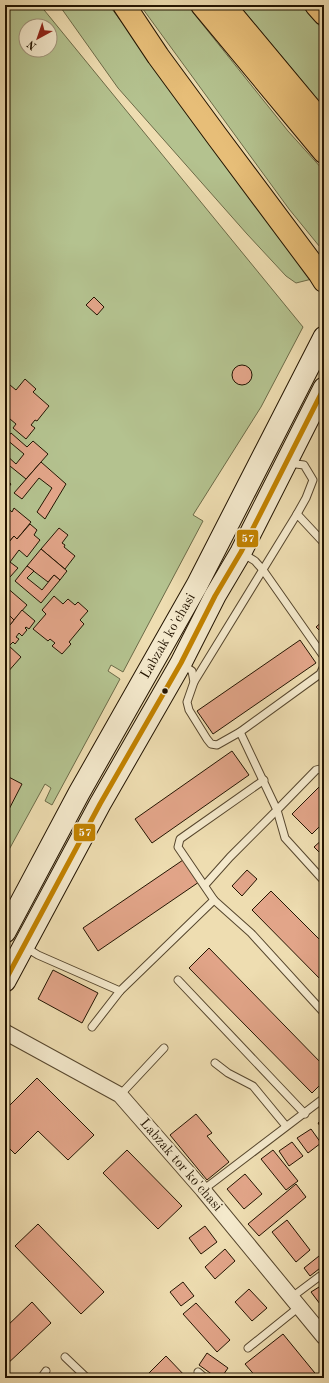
<svg xmlns="http://www.w3.org/2000/svg" width="329" height="1383" viewBox="0 0 329 1383" font-family="'Old Standard TT',serif">
<style>
.green{fill:#b4c28f;stroke:#6c6b48;fill-rule:evenodd}
.building{fill:#e2a589;stroke:#231401}
.lines{fill:none;stroke-linecap:round;stroke-linejoin:round}
.lane-casing{stroke:#56462d;stroke-width:9}
.street-casing{stroke:#56462d;stroke-width:17}
.secondary-casing{stroke:#231401;stroke-width:23}
.primary-casing{stroke:#231401;stroke-width:24}
.lane{stroke:#f4e9cc;stroke-width:7}
.street{stroke:#f4e9cc;stroke-width:15}
.secondary{stroke:#f4e9cc;stroke-width:21}
.primary{stroke:#e7be78;stroke-width:22}
.bus-1-casing{stroke:#f4e9cc;stroke-width:8}
.bus-1{stroke:#c28200;stroke-width:5}
.bus-dot{fill:#231401;stroke:#f4e9cc;stroke-width:1.5}
.labels{text-anchor:middle;dominant-baseline:central;stroke-width:4;stroke-linejoin:round;paint-order:stroke}
.street-label{font-size:14px;fill:#231401;stroke:#f4e9cc}
.line-badge{stroke:#f4e9cc;stroke-width:1.5}
.badge-label{font-size:11px;text-anchor:middle;font-weight:bold;fill:#fff}
</style>
<rect width="100%" height="100%" fill="#eeddb1"/>
<filter id="stains"><feTurbulence type="fractalNoise" baseFrequency=".005" numOctaves="4"/><feColorMatrix values="0 0 0 0 .2 0 0 0 0 .09 0 0 0 0 .02 0 0 0 .5 -.17"/></filter>
<radialGradient id="worn" r=".72"><stop offset=".6" stop-color="#630" stop-opacity="0"/><stop offset="1" stop-color="#630" stop-opacity=".3"/></radialGradient>
<g class="green">
<path d="M 5,5 L 40,5 L 303,327 L 261,407 L 193,515 L 203,521 L 123,672 L 111,665 L 108,671 L 120,679 L 52,805 L 45,801 L 51,788 L 45,784 L 5,857 ZM 26,26 L 50,26 L 50,50 L 26,50 Z"/>
<polygon points="59,5 109,5 312,279 296,283 286,276 247,234 118,88"/>
<polygon points="140,5 187,5 288,131 324,171 324,252 289,209"/>
<polygon points="239,5 301,5 324,31 324,107"/>
</g>
<g class="building">
<polygon points="94,297 104,307 97,315 86,305"/>
<circle cx="242" cy="375" r="10"/>
<polygon points="25,379 36,389 33,392 49,406 37,421 35,420 31,425 35,428 26,439 13,428 16,424 10,419 8,421 5,418 5,391 10,385 16,390"/>
<polygon points="11,433 27,447 33,441 48,454 26,479 5,462 5,454 16,464 24,454 6,439"/>
<polygon points="41,462 66,484 45,519 37,512 52,488 39,478 22,499 14,493"/>
<polygon points="5,479 11,484 5,492"/>
<polygon points="5,506 12,512 14,508 31,522 17,539 14,536 5,547"/>
<polygon points="30,524 37,530 34,535 40,540 27,557 19,550 10,562 18,568 10,577 5,573 5,547 14,536 17,539"/>
<polygon points="59,528 68,535 62,543 65,545 64,547 75,556 65,569 41,549"/>
<polygon points="41,549 67,571 60,580 54,575 48,582 27,566"/>
<polygon points="27,566 34,571 27,578 42,590 54,575 60,580 41,603 15,581"/>
<polygon points="5,586 27,605 14,620 5,612"/>
<polygon points="54,596 63,604 68,599 75,605 78,602 88,611 80,620 84,624 69,642 71,644 62,654 52,646 55,643 50,639 48,641 33,629 46,614 42,610"/>
<polygon points="22,610 35,621 29,629 26,627 25,628 27,630 22,636 19,633 16,637 19,639 15,644 13,642 9,646 21,657 6,674 5,673 5,631"/>
<polygon points="9,615 14,620 5,631 5,619"/>
<polygon points="324,620 324,635 316,627"/>
<polygon points="300,640 316,663 213,734 197,711"/>
<polygon points="232,751 249,775 152,843 135,819"/>
<polygon points="5,775 22,784 5,817"/>
<polygon points="324,782 324,822 312,834 292,814"/>
<polygon points="324,838 324,857 314,847"/>
<polygon points="183,860 199,882 98,951 83,928"/>
<polygon points="247,870 257,879 242,896 232,886"/>
<polygon points="271,891 324,944 324,983 252,910"/>
<polygon points="209,948 324,1066 324,1081 312,1093 189,968"/>
<polygon points="53,970 98,993 82,1023 38,999"/>
<polygon points="37,1078 94,1135 68,1160 38,1131 15,1154 5,1144 5,1110"/>
<polygon points="196,1114 212,1133 207,1136 229,1162 207,1180 170,1135"/>
<polygon points="324,1119 324,1132 318,1123"/>
<polygon points="311,1129 321,1143 308,1153 297,1138"/>
<polygon points="292,1142 303,1156 289,1166 279,1151"/>
<polygon points="127,1150 182,1206 158,1229 103,1173"/>
<polygon points="273,1150 298,1181 286,1190 261,1159"/>
<polygon points="245,1174 262,1194 244,1209 227,1189"/>
<polygon points="296,1184 306,1197 259,1236 248,1224"/>
<polygon points="287,1220 310,1250 296,1262 272,1232"/>
<polygon points="38,1224 104,1292 81,1314 15,1246"/>
<polygon points="205,1226 217,1242 201,1254 189,1238"/>
<polygon points="225,1249 235,1261 215,1279 205,1267"/>
<polygon points="324,1252 324,1265 310,1276 304,1268"/>
<polygon points="183,1282 194,1296 181,1306 170,1292"/>
<polygon points="319,1287 324,1294 324,1301 320,1304 311,1292"/>
<polygon points="249,1289 267,1308 252,1321 235,1302"/>
<polygon points="32,1302 51,1323 5,1366 5,1328"/>
<polygon points="196,1303 230,1340 217,1352 183,1314"/>
<polygon points="283,1334 319,1378 257,1378 245,1364"/>
<polygon points="207,1353 228,1368 221,1378 217,1378 199,1365"/>
<polygon points="166,1356 187,1378 150,1378 147,1375"/>
</g>
<g class="lines">
<defs>
<g id="lane">
<polyline points="288,463 304,465 313,480 306,498 297,514"/>
<polyline points="242,553 255,561 263,570 324,657"/>
<polyline points="182,664 192,671 194,682 187,702 189,710 207,739 211,744 217,745 240,732 277,810 230,857 205,885"/>
<polyline points="194,682 297,514 324,543"/>
<polyline points="240,732 320,674 324,666"/>
<polyline points="324,768 316,770 277,810 285,838 324,881"/>
<polyline points="264,780 180,839 178,847 214,900 251,933 324,1013"/>
<polyline points="25,947 38,955 120,991 214,900"/>
<polyline points="178,980 305,1114"/>
<polyline points="92,1027 120,991"/>
<polyline points="215,1063 228,1073 253,1086 286,1126"/>
<polyline points="120,1095 164,1048"/>
<polyline points="203,1190 324,1098"/>
<polyline points="292,1297 320,1276 324,1277"/>
<polyline points="248,1348 299,1307"/>
<polyline points="65,1357 87,1378"/>
<polyline points="198,1372 205,1378"/>
<polyline points="41,1378 46,1371"/>
</g>
<polyline id="street" points="5,1032 120,1095 203,1190 324,1337"/>
<g id="secondary">
<polyline points="5,932 79,793 197,585 324,337"/>
<polyline points="5,981 100,804 181,663 215,596 241,552 324,388"/>
</g>
<g id="primary">
<polyline points="124,5 158,56 216,135 319,273 324,281"/>
<polyline points="202,5 324,152"/>
<polyline points="224,5 324,125"/>
<polyline points="316,5 324,14"/>
</g>
</defs>
<use href="#lane" class="lane-casing"/>
<use href="#street" class="street-casing"/>
<use href="#secondary" class="secondary-casing"/>
<use href="#primary" class="primary-casing"/>
<use href="#lane" class="lane"/>
<use href="#street" class="street"/>
<use href="#secondary" class="secondary"/>
<use href="#primary" class="primary"/>
<defs>
<polyline id="bus-1" points="5,981 100,804 181,663 215,596 241,552 324,388"/>
</defs>
<use href="#bus-1" class="bus-1-casing"/>
<use href="#bus-1" class="bus-1"/>
</g>
<circle class="bus-dot" cx="165" cy="691" r="3.5"/>
<g class="labels">
<g class="street-label">
<text transform="translate(168 636) rotate(-60)">Labzak ko'chasi</text>
<text transform="translate(181 1165) rotate(49)">Labzak tor ko'chasi</text>
</g>
</g>
<g class="line-badge">
<rect x="236" y="529" width="23" height="19" rx="4" fill="#c28200"/>
<rect x="73" y="823" width="23" height="19" rx="4" fill="#c28200"/>
</g>
<g class="badge-label">
<text x="248" y="542">57</text>
<text x="85" y="836">57</text>
</g>
<rect width="329" height="1383" fill="none" stroke="#eeddb1" stroke-width="20"/>
<rect x="6" y="6" width="317" height="1371" fill="none" stroke="#231401" stroke-width="2"/>
<rect x="10" y="10" width="309" height="1363" fill="none" stroke="#231401"/>
<g transform="translate(38 38) rotate(220)"><circle r="19" fill="#f4e9cc" stroke="#a0947b"/>
<path d="M0-3L7 15L0 10L-7 15Z" fill="#8f2418"/>
<text y="-6" font-size="11" font-weight="bold" text-anchor="middle" fill="#231401">N</text>
</g>
<rect width="100%" height="100%" filter="url(#stains)"/>
<rect width="100%" height="100%" fill="url(#worn)"/>
</svg>
